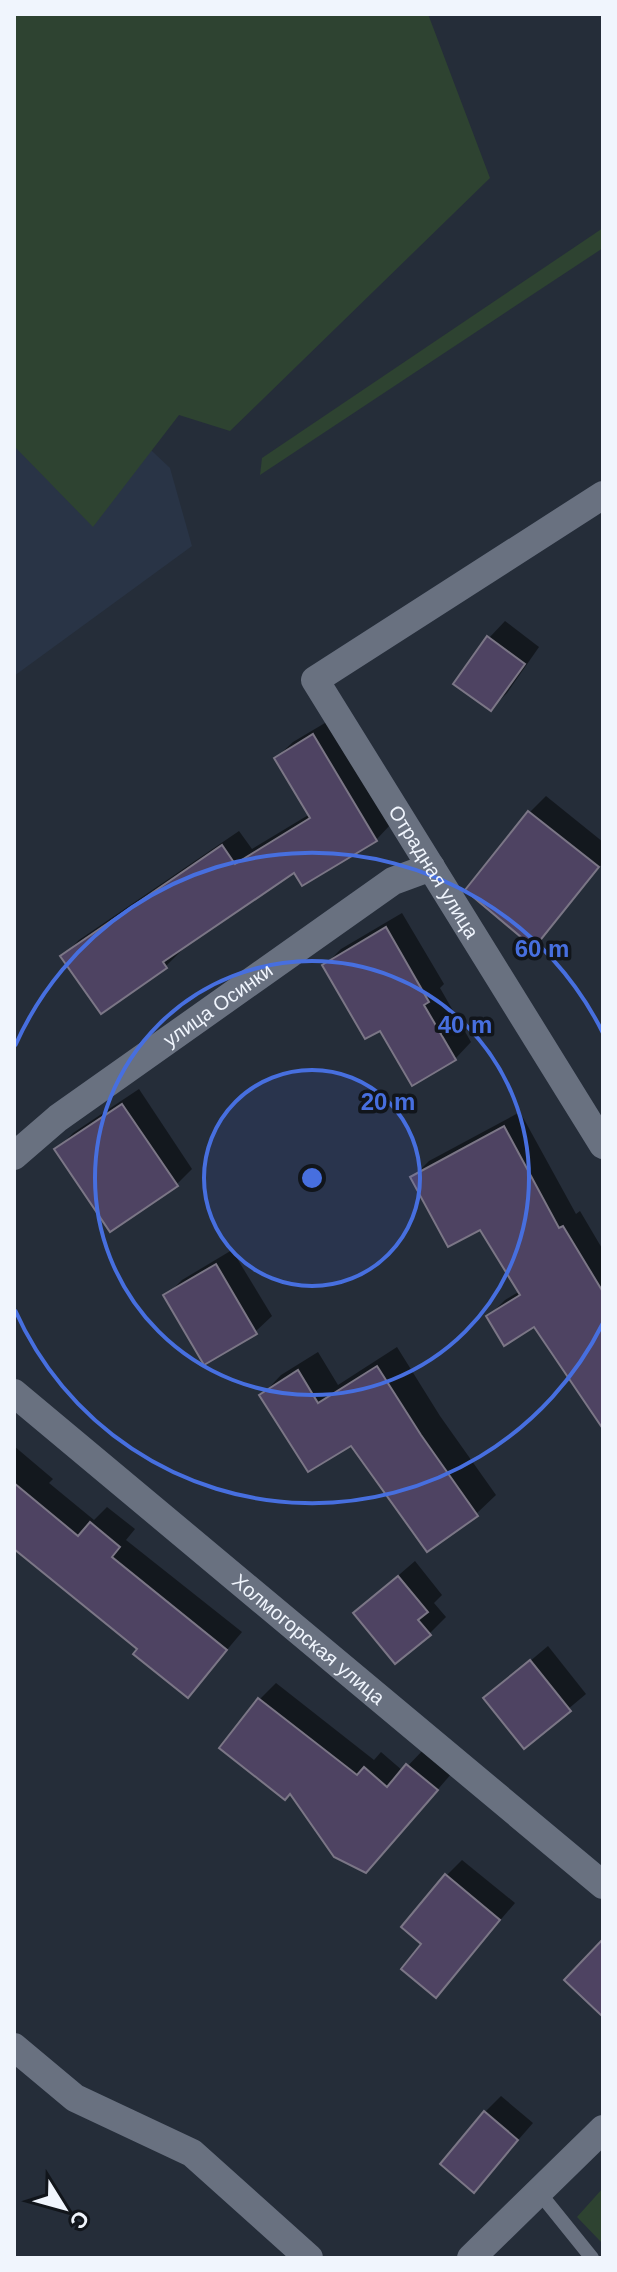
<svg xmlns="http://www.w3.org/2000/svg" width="617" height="2272" viewBox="0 0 617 2272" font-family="Arial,sans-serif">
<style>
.built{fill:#293446}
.green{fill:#2e4331}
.shadow{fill:#0007}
.building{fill:#4e4362;stroke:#7b7686;stroke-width:2}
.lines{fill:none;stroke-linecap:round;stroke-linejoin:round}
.service{stroke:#697180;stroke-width:14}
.minor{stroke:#697180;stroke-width:28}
.ring{fill:none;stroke:#476fdf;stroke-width:4}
.labels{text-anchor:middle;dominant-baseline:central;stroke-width:7;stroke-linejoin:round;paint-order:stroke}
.street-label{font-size:20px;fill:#f0f5fd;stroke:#11151b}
.centre{fill:#476fdf;stroke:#11151b;stroke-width:4}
.ring-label{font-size:24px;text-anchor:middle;font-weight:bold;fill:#476fdf;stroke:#11151b;stroke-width:7;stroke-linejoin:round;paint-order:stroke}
</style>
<rect width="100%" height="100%" fill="#252d39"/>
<polygon class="built" points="14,321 170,468 192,546 14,676"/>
<g class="green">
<polygon points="14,14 428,14 490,178 230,431 179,415 93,527 14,446"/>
<polygon points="603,228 603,248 260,475 262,458"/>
<polygon points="603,2188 603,2244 577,2217"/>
</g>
<g class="shadow">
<polygon points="505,621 539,647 507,693 491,709 489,638"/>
<polygon points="330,720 392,823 376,840 295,870 180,947 182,950 166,966 101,1012 63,956 79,940 239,831 252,849 310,814 276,758 293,742"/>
<polygon points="546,796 603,842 603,863 534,945 468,890 530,812"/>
<polygon points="402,913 444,984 440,988 471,1042 455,1059 381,1028 325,965 341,949"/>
<polygon points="139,1089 192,1169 176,1185 57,1150 73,1133"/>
<polygon points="520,1112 576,1214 580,1211 603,1250 603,1417 535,1325 488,1317 505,1300 520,1291 481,1227 413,1177 429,1161"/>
<polygon points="232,1250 272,1316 255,1332 166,1296 182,1280"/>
<polygon points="397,1347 440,1416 496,1495 476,1514 262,1395 281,1375 318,1352 338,1385"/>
<polygon points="14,1446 53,1479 49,1483 94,1520 107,1507 135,1529 126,1540 242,1632 188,1696 140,1649 14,1546"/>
<polygon points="415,1561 442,1595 434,1603 446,1617 430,1633 355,1613"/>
<polygon points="548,1646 586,1694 524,1746 485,1699"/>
<polygon points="276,1683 374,1760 381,1752 403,1771 424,1749 452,1773 382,1854 222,1748 260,1699"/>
<polygon points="462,1860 515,1903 436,1995 424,1943 446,1876"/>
<polygon points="501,2096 533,2123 474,2190 485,2112"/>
</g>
<g class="building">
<polygon points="487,636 525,664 491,711 453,684"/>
<polygon points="313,734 377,841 302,886 294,873 163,962 167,968 101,1014 60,956 222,845 235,864 310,818 274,758"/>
<polygon points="528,811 599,867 534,948 465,890"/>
<polygon points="386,927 429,1002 424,1005 456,1060 412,1086 380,1031 365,1039 322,965"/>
<polygon points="122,1104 178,1186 110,1232 54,1149"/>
<polygon points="504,1126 559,1228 563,1226 603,1292 603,1429 534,1327 504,1346 486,1316 520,1295 480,1230 448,1247 410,1177"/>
<polygon points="216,1264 257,1334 204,1365 163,1295"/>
<polygon points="377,1366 421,1435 478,1516 427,1552 351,1446 308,1472 259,1395 298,1370 318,1403"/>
<polygon points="14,1483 78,1536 90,1522 120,1547 112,1557 227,1650 188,1698 133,1654 137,1649 14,1549"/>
<polygon points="398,1576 428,1612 418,1620 431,1635 395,1664 353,1613"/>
<polygon points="530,1660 571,1711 524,1749 483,1698"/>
<polygon points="258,1698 357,1775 364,1767 387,1787 406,1764 438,1790 366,1873 334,1857 290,1794 285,1800 219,1748"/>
<polygon points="445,1874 500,1920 436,1998 401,1969 421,1944 401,1927"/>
<polygon points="603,1939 603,2017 564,1980"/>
<polygon points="484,2111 518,2140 474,2193 440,2164"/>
</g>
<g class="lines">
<polyline class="service" points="538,2191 592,2258"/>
<g class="minor">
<path id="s1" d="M 603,495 L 315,680 L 603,1145"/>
<path id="s2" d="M 14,1156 L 58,1118 L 393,881 L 431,867"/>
<path id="s3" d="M 14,1393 L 603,1885"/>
<polyline points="14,2047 75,2098 192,2153 309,2258"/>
<polyline points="471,2258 603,2129"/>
</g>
</g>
<circle cx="312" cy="1178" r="108" fill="#476fdf" fill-opacity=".12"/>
<g class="ring">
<circle cx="312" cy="1178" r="108"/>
<circle cx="312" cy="1178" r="217"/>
<path d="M603 1323A325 325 0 0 1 15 1310M15 1046A325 325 0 0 1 603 1033"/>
</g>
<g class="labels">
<g class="street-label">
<text stroke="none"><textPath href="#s1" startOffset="568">Отрадная улица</textPath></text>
<text stroke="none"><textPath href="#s2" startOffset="254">улица Осинки</textPath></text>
<text stroke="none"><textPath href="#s3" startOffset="384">Холмогорская улица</textPath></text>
</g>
</g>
<circle cx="312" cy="1178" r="12" class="centre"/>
<g class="ring-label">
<text x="542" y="957">60 m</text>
<text x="465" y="1033">40 m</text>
<text x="388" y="1110">20 m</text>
</g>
<rect width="617" height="2272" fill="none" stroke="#f0f5fd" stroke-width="32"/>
<g transform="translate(64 2208) rotate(127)" stroke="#11151b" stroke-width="6" paint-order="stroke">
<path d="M0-6L14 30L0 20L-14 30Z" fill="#f0f5fd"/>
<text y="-12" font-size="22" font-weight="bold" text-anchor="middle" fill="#f0f5fd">С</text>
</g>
</svg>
